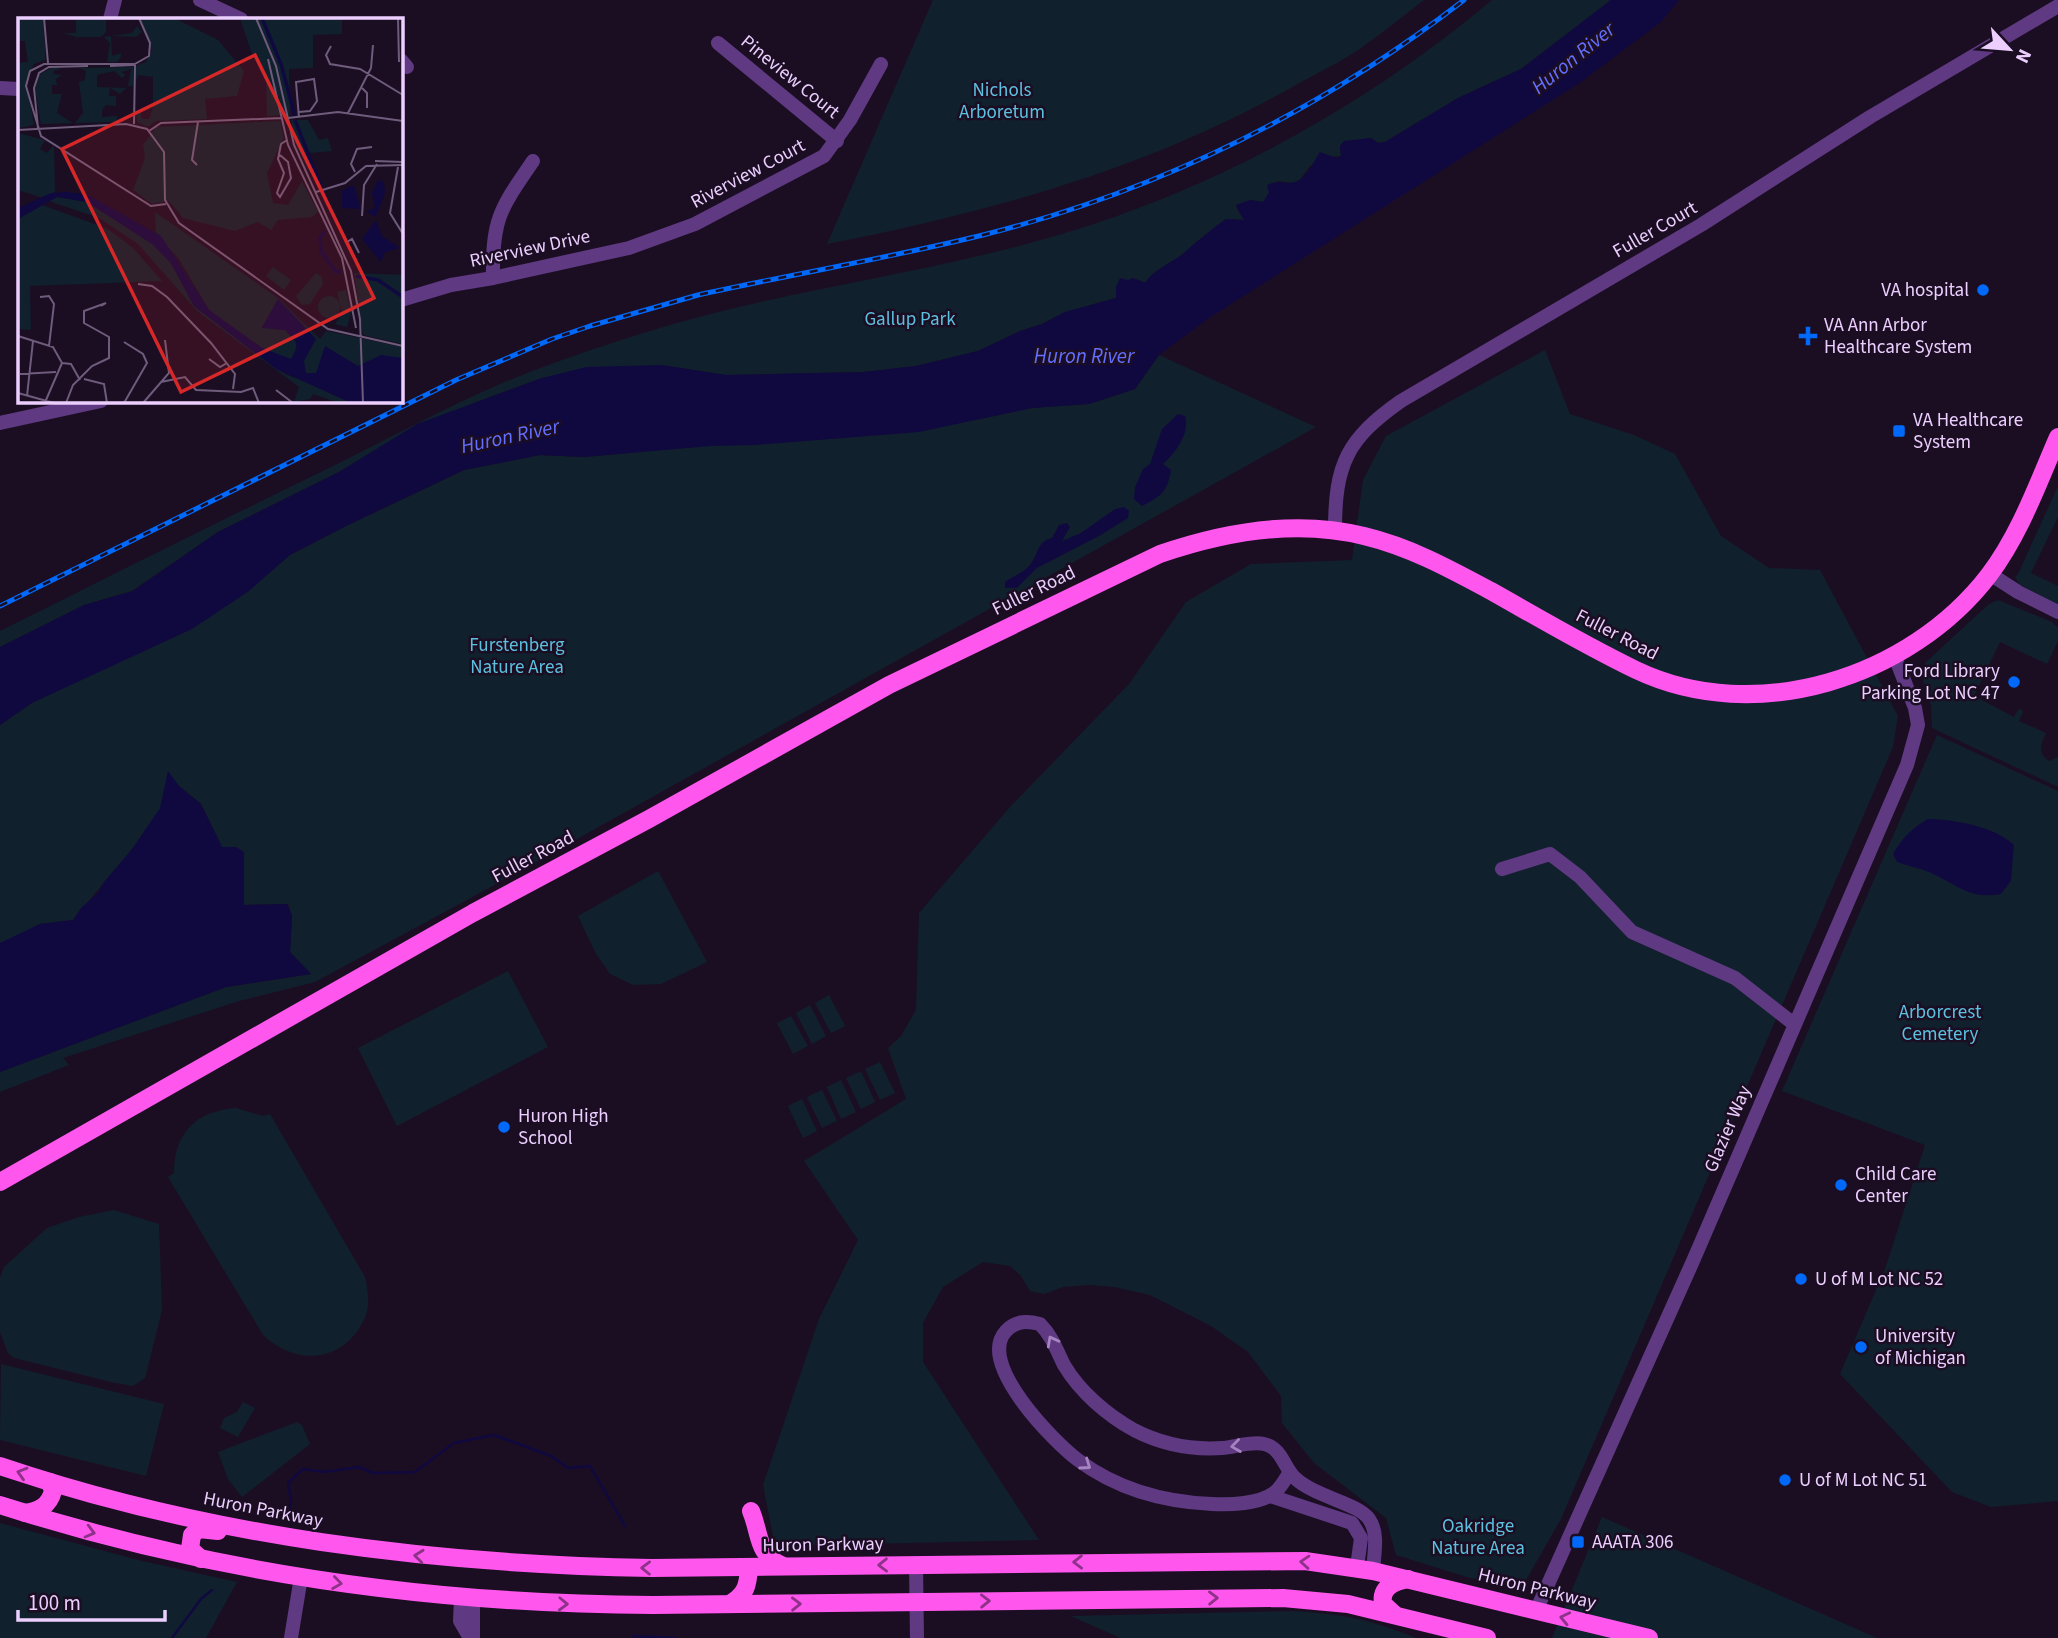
<svg xmlns="http://www.w3.org/2000/svg" width="2058" height="1638" viewBox="0 0 2058 1638" font-family="'Source Sans 3',sans-serif">
<style>
.green{fill:#11202d}
.water{fill:#100940}
.lines{fill:none;stroke-linecap:round;stroke-linejoin:round}
.stream{stroke:#100940;stroke-width:2.5}
.minor{stroke:#5f3982;stroke-width:14}
.major{stroke:#ff57ed;stroke-width:18}
.rail-casing{stroke:#0069fa;stroke-width:5}
.rail{stroke:#1b0e23;stroke-width:2.5;stroke-dasharray:8;stroke-linecap:butt}
.oneway{stroke:#a684c0}
.oneway2{stroke:#8d3288}
.poi-dot{fill:#0069fa;stroke:#1b0e23;stroke-width:2.5}
.labels{text-anchor:middle;dominant-baseline:central;stroke-width:5;stroke-linejoin:round;paint-order:stroke}
.street-label{font-size:19px;fill:#eccfff;stroke:#1b0e23}
.park-label{font-size:19px;fill:#5bc1df;stroke:#1b0e23}
.poi-label{font-size:19px;fill:#eccfff;stroke:#1b0e23;text-anchor:start}
.water-label{font-size:21px;font-style:italic;fill:#656fff;stroke:#1b0e23}
.inset-river{fill:none;stroke:#100940;stroke-width:3.5}
.inset-road{fill:none;stroke:#6f5b7b;stroke-width:2}
.view{fill:#d62828;fill-opacity:0.15;stroke:#d62828;stroke-width:3.5}
.inset-edge{fill:none;stroke:#eccfff;stroke-width:3.5}
</style>
<rect width="100%" height="100%" fill="#1b0e23"/>
<g class="green">
<path d="M 933,0 L 1424,0 C 1403,16 1382,33 1361,48 C 1341,62 1317,73 1296,85 C 1150,168 991,212 827,244 Z"/>
<path d="M 1492,0 L 1611,0 L 1521,69 L 1458,98 L 1385,142 L 1379,143 L 1371,138 L 1351,141 L 1340,146 L 1341,156 L 1331,157 L 1310,166 L 1299,181 L 1293,183 L 1277,181 L 1263,202 L 1250,200 L 1236,207 L 1244,220 L 1226,219 C 1211,230 1197,241 1184,253 C 1171,264 1155,268 1145,283 L 1133,278 L 1116,287 L 1116,298 L 1065,312 L 1042,324 L 1020,331 L 978,351 L 916,366 L 864,372 L 726,375 L 661,365 L 542,378 L 477,402 L 418,428 L 339,472 L 218,532 L 132,591 L 84,605 L 0,647 L 0,631 C 110,576 220,521 331,467 C 387,439 443,409 500,384 C 545,365 593,349 640,334 C 775,291 918,276 1055,236 C 1216,189 1364,107 1492,0 Z"/>
<polygon points="1545,350 1570,414 1634,435 1675,454 1721,536 1769,568 1820,570 1898,716 1893,747 1561,1519 1522,1587 1470,1578 1396,1555 1386,1518 1314,1463 1282,1423 1281,1396 1248,1352 1211,1326 1150,1295 1114,1287 1089,1285 1063,1287 1044,1294 1030,1291 1021,1276 1010,1266 983,1262 943,1287 923,1323 923,1362 1039,1540 775,1546 763,1485 819,1319 858,1240 804,1161 906,1099 888,1048 901,1036 916,1010 919,913 1010,807 1129,684 1186,602 1251,564 1352,560 1363,480 1386,436"/>
<polygon points="1159,355 1316,427 489,888 315,982 239,1001 63,1058 69,1065 0,1092 0,1072 226,987 311,974 290,952 292,916 288,904 243,905 244,868 236,847 222,847 201,804 179,786 168,772 161,808 133,848 73,920 40,924 0,946 0,725 32,703 290,555 346,526 464,470 540,455 584,457 979,419 1032,408 1089,404 1135,389"/>
<polygon points="2058,486 2058,517 2031,573 2058,586 2058,605 2019,584 2015,577 2018,574"/>
<path d="M 1998,600 L 2052,622 L 2058,628 L 2058,641 L 2047,664 L 2000,642 L 1974,696 L 2014,717 L 2018,710 L 2021,709 L 2023,712 L 2019,721 L 2046,733 C 2041,744 2037,753 2049,761 L 2058,757 L 2058,787 L 1932,728 L 1931,706 L 1921,674 L 1922,669 L 1926,662 L 1989,604 Z"/>
<polygon points="1937,735 2058,791 2058,1501 1991,1507 1952,1492 1840,1374 1885,1269 1925,1145 1782,1091"/>
<polygon points="658,871 707,962 661,984 633,985 610,974 595,952 578,916"/>
<polygon points="508,971 548,1047 397,1126 358,1048"/>
<polygon points="829,995 845,1026 831,1033 815,1003"/>
<polygon points="810,1005 826,1036 812,1044 796,1013"/>
<polygon points="791,1016 808,1046 793,1054 777,1023"/>
<polygon points="880,1062 895,1093 880,1100 865,1069"/>
<polygon points="861,1071 875,1102 861,1109 846,1078"/>
<polygon points="841,1080 856,1112 841,1119 827,1087"/>
<polygon points="822,1090 837,1121 822,1128 807,1097"/>
<polygon points="802,1099 817,1131 803,1138 788,1106"/>
<path d="M 236,1108 L 263,1116 L 270,1114 L 365,1277 C 367,1286 369,1296 368,1305 C 368,1313 363,1323 358,1330 C 334,1365 291,1362 263,1335 L 168,1177 L 174,1173 C 174,1133 196,1111 236,1108 Z"/>
<polygon points="114,1210 159,1224 162,1310 145,1378 133,1386 115,1383 14,1358 8,1353 0,1332 0,1278 4,1267 47,1228 79,1217"/>
<polygon points="1,1364 164,1404 146,1476 0,1440"/>
<polygon points="243,1402 255,1408 238,1437 220,1428 224,1418 237,1412"/>
<polygon points="297,1422 302,1425 310,1444 242,1497 228,1479 218,1452"/>
<polygon points="1602,1517 1877,1638 1552,1638"/>
<polygon points="0,1523 142,1561 237,1582 206,1638 0,1638"/>
<path d="M 1292,1611 C 1341,1614 1370,1619 1416,1638 L 1120,1638 L 1071,1616 Z"/>
</g>
<g class="water">
<path d="M 1611,0 L 1679,0 L 1661,22 L 1581,82 L 1209,318 L 1159,355 L 1135,389 L 1089,404 L 1032,408 L 919,432 L 756,445 L 711,446 L 584,457 L 540,455 L 464,470 L 346,526 L 290,555 L 249,591 L 192,629 L 32,703 L 0,725 L 0,647 L 84,605 L 133,591 L 218,532 L 339,472 L 417,424 L 542,378 L 586,367 L 661,365 L 726,375 L 864,372 L 916,366 L 978,351 L 1020,331 L 1042,324 L 1065,312 L 1116,298 L 1116,287 L 1120,278 L 1128,280 L 1133,278 L 1145,283 C 1155,268 1171,264 1184,253 C 1197,241 1212,229 1226,219 L 1244,220 L 1236,205 L 1250,200 L 1263,202 L 1269,193 L 1267,185 C 1281,179 1283,185 1295,182 C 1306,179 1314,161 1320,152 L 1337,158 L 1341,156 L 1340,146 L 1344,141 L 1371,138 L 1378,143 L 1385,142 L 1458,98 L 1521,69 Z"/>
<path d="M 1178,414 L 1185,416 C 1190,434 1176,452 1163,464 L 1171,470 C 1167,493 1161,496 1142,506 L 1134,499 L 1135,487 L 1143,469 L 1150,464 L 1162,429 Z"/>
<path d="M 1124,507 L 1129,511 L 1128,518 L 1099,536 L 1037,568 L 1017,588 L 1005,588 L 1005,582 C 1013,576 1023,573 1030,565 C 1039,554 1036,542 1052,538 L 1059,525 L 1067,523 L 1070,527 L 1062,541 L 1081,533 L 1115,509 Z"/>
<polygon points="168,771 179,786 201,804 222,847 236,847 244,852 244,905 287,904 292,916 290,952 311,974 226,987 0,1072 0,943 40,924 73,920 81,908 99,892 104,882 133,848 160,808"/>
<path d="M 1928,819 C 1953,819 1996,827 2014,845 L 2011,881 L 2001,894 C 1968,900 1957,884 1929,872 C 1919,868 1908,866 1897,862 L 1893,854 C 1903,837 1911,829 1928,819 Z"/>
</g>
<g class="lines">
<g class="stream">
<polyline points="289,1521 291,1500 288,1483 303,1469 324,1472 359,1467 373,1473 415,1472 454,1443 494,1435 551,1456 568,1468 590,1466 625,1526"/>
<polyline points="632,1636 675,1638"/>
<polyline points="172,1638 201,1599 212,1590"/>
</g>
<g class="minor">
<polyline points="200,0 241,19"/>
<polyline points="110,19 115,0"/>
<polyline points="718,43 837,141"/>
<polyline points="401,60 407,67"/>
<polyline points="0,88 19,89"/>
<path d="M 493,278 C 492,219 500,209 533,161"/>
<polyline points="401,300 451,285 493,278 629,248 695,224 824,156 850,120 881,64"/>
<polyline points="0,423 101,401"/>
<path d="M 1335,530 C 1335,464 1347,439 1401,401 L 1701,225 L 1870,117 L 2058,6"/>
<polyline points="1990,574 2018,592 2058,612"/>
<polyline points="1502,869 1550,854 1580,877 1632,932 1735,978 1794,1024"/>
<path d="M 1290,1472 C 1285,1479 1281,1488 1274,1493 C 1259,1504 1230,1505 1212,1504 C 1164,1502 1117,1489 1078,1460 C 1053,1441 976,1363 1006,1331 C 1016,1320 1028,1321 1040,1324 C 1052,1336 1057,1351 1064,1365 C 1080,1392 1107,1415 1134,1430 C 1161,1444 1192,1450 1222,1448 C 1235,1447 1251,1441 1264,1444 C 1282,1448 1284,1468 1295,1478 C 1315,1497 1358,1503 1369,1519 C 1379,1533 1374,1554 1373,1571"/>
<polyline points="1270,1496 1352,1523 1361,1538 1357,1567"/>
<polyline points="916,1564 917,1638"/>
<polyline points="461,1598 460,1621 470,1638"/>
<polyline points="1536,1611 1693,1261 1907,765 1918,725 1915,708 1895,657"/>
<polyline points="291,1638 301,1577"/>
<polyline points="473,1638 473,1598"/>
</g>
<g class="major">
<path d="M 0,1182 L 473,913 L 649,819 L 889,685 L 1160,554 C 1224,532 1297,519 1364,536 C 1410,547 1450,569 1491,591 C 1539,618 1586,646 1636,670 C 1756,727 1910,678 1989,575 C 2020,534 2038,483 2058,437"/>
<path d="M 0,1466 C 210,1537 431,1564 652,1568 L 1305,1561 L 1373,1571 L 1649,1638"/>
<path d="M 0,1505 C 211,1573 431,1604 653,1605 L 1283,1598 L 1348,1604 L 1487,1638"/>
<path d="M 751,1511 C 761,1535 756,1554 783,1566"/>
<path d="M 25,1513 C 39,1511 49,1506 53,1491 L 50,1482"/>
<polyline points="201,1559 190,1549 192,1535 199,1529 218,1531"/>
<path d="M 730,1604 C 746,1594 748,1586 749,1567"/>
<path d="M 1394,1614 L 1383,1604 C 1380,1587 1394,1582 1408,1579"/>
</g>
<defs>
<path id="rail" d="M 0,606 L 456,380 L 552,339 L 590,326 L 698,295 C 793,274 889,258 983,235 C 1158,191 1320,111 1464,0"/>
</defs>
<use href="#rail" class="rail-casing"/>
<use href="#rail" class="rail"/>
</g>
<defs><path id="oneway-chevron" d="M-2-3.5L2.5 0L-2 3.5" fill="none" stroke-width="1.6" stroke-linecap="round" stroke-linejoin="round" transform="scale(1.75)"/></defs>
<g class="oneway">
<use href="#oneway-chevron" transform="translate(1052 1341) rotate(-118)"/>
<use href="#oneway-chevron" transform="translate(1236 1446) rotate(172)"/>
<use href="#oneway-chevron" transform="translate(1086 1465) rotate(35)"/>
</g>
<g class="oneway2">
<use href="#oneway-chevron" transform="translate(22 1473) rotate(-163)"/>
<use href="#oneway-chevron" transform="translate(90 1532) rotate(15)"/>
<use href="#oneway-chevron" transform="translate(419 1556) rotate(-174)"/>
<use href="#oneway-chevron" transform="translate(1078 1562) rotate(179)"/>
<use href="#oneway-chevron" transform="translate(1305 1562) rotate(-176)"/>
<use href="#oneway-chevron" transform="translate(883 1565) rotate(179)"/>
<use href="#oneway-chevron" transform="translate(646 1568) rotate(-179)"/>
<use href="#oneway-chevron" transform="translate(337 1583) rotate(8)"/>
<use href="#oneway-chevron" transform="translate(1213 1598) rotate(-1)"/>
<use href="#oneway-chevron" transform="translate(985 1601) rotate(-1)"/>
<use href="#oneway-chevron" transform="translate(563 1604) rotate(2)"/>
<use href="#oneway-chevron" transform="translate(796 1604) rotate(-1)"/>
<use href="#oneway-chevron" transform="translate(1565 1618) rotate(-167)"/>
</g>
<g class="poi-dot">
<circle cx="1983" cy="290" r="7"/>
<path d="M1804.5 325.5h7v7h7v7h-7v7h-7v-7h-7v-7h7z"/>
<rect x="1892" y="424" width="14" height="14" rx="3.5"/>
<circle cx="2014" cy="682" r="7"/>
<circle cx="504" cy="1127" r="7"/>
<circle cx="1841" cy="1185" r="7"/>
<circle cx="1801" cy="1279" r="7"/>
<circle cx="1861" cy="1347" r="7"/>
<circle cx="1785" cy="1480" r="7"/>
<rect x="1571" y="1535" width="14" height="14" rx="3.5"/>
</g>
<g class="labels">
<g class="street-label">
<text transform="translate(790 77) rotate(39)">Pineview Court</text>
<text transform="translate(748 174) rotate(-28)">Riverview Court</text>
<text transform="translate(1655 230) rotate(-30)">Fuller Court</text>
<text transform="translate(530 249) rotate(-12)">Riverview Drive</text>
<text transform="translate(1034 591) rotate(-26)">Fuller Road</text>
<text transform="translate(1617 635) rotate(27)">Fuller Road</text>
<text transform="translate(533 857) rotate(-28)">Fuller Road</text>
<text transform="translate(1728 1129) rotate(-67)">Glazier Way</text>
<text transform="translate(263 1510) rotate(11)">Huron Parkway</text>
<text transform="translate(823 1545) rotate(-1)">Huron Parkway</text>
<text transform="translate(1537 1589) rotate(14)">Huron Parkway</text>
</g>
<g class="park-label">
<text x="1002" y="90">Nichols<tspan x="1002" dy="22">Arboretum</tspan></text>
<text x="910" y="319">Gallup Park</text>
<text x="517" y="645">Furstenberg<tspan x="517" dy="22">Nature Area</tspan></text>
<text x="1940" y="1012">Arborcrest<tspan x="1940" dy="22">Cemetery</tspan></text>
<text x="1478" y="1526">Oakridge<tspan x="1478" dy="22">Nature Area</tspan></text>
</g>
<g class="poi-label">
<text x="1969" y="290" text-anchor="end">VA hospital</text>
<text x="1824" y="325">VA Ann Arbor<tspan x="1824" dy="22">Healthcare System</tspan></text>
<text x="1913" y="420">VA Healthcare<tspan x="1913" dy="22">System</tspan></text>
<text x="2000" y="671" text-anchor="end">Ford Library<tspan x="2000" dy="22">Parking Lot NC 47</tspan></text>
<text x="518" y="1116">Huron High<tspan x="518" dy="22">School</tspan></text>
<text x="1855" y="1174">Child Care<tspan x="1855" dy="22">Center</tspan></text>
<text x="1815" y="1279">U of M Lot NC 52</text>
<text x="1875" y="1336">University<tspan x="1875" dy="22">of Michigan</tspan></text>
<text x="1799" y="1480">U of M Lot NC 51</text>
<text x="1592" y="1542">AAATA 306</text>
</g>
<g class="water-label">
<text transform="translate(1573 58) rotate(-39)">Huron River</text>
<text x="1084" y="356">Huron River</text>
<text transform="translate(510 436) rotate(-12)">Huron River</text>
</g>
</g>
<g transform="translate(18 18)">
<rect width="385" height="385" fill="#1b0e23"/>
<path d="M 0,0 L 25,0 L 27,30 L 27,42 L 16,46 L 8,62 L 16,107 L 0,110 L 0,45 L 10,44 L 7,23 L 0,23 ZM 58,0 L 88,1 L 88,14 L 83,19 L 59,19 L 55,25 L 58,19 L 45,15 L 58,15 ZM 122,0 L 156,0 L 200,22 L 226,53 L 219,78 L 187,81 L 189,101 L 138,103 L 130,109 L 119,104 L 118,95 L 123,95 L 124,101 L 131,101 L 135,89 L 135,59 L 120,57 L 118,62 L 118,48 L 128,44 L 134,33 ZM 222,0 L 324,0 L 324,16 L 295,17 L 295,50 L 271,51 L 272,97 L 249,98 L 248,56 L 233,33 ZM 119,8 L 124,14 L 118,19 L 93,18 L 94,38 L 103,35 L 103,39 L 99,44 L 89,44 L 92,25 L 86,19 L 114,15 ZM 115,49 L 115,68 L 110,68 L 113,51 L 103,54 L 108,57 L 104,60 L 96,53 L 79,57 L 79,69 L 108,70 L 102,76 L 92,70 L 91,78 L 98,78 L 98,88 L 88,87 L 84,92 L 84,99 L 99,98 L 99,104 L 57,105 L 65,95 L 61,64 L 67,62 L 68,53 L 62,50 ZM 33,50 L 40,50 L 43,52 L 36,52 L 35,56 L 44,57 L 38,61 L 39,67 L 34,67 L 34,76 L 44,76 L 39,95 L 55,105 L 23,106 L 17,71 L 21,57 ZM 273,102 L 290,102 L 301,122 L 310,120 L 314,133 L 291,135 L 292,155 L 277,125 ZM 262,103 L 266,120 L 249,155 L 255,185 L 270,187 L 284,163 L 300,194 L 294,199 L 260,202 L 253,212 L 240,204 L 217,213 L 165,200 L 151,183 L 134,186 L 115,172 L 127,140 L 125,127 L 138,109 ZM 0,115 L 27,122 L 22,131 L 29,135 L 36,127 L 37,174 L 25,180 L 0,172 ZM 39,179 L 69,184 L 134,225 L 153,245 L 176,288 L 267,356 L 277,360 L 286,354 L 285,347 L 244,330 L 191,292 L 161,241 L 138,217 L 137,194 L 260,280 L 302,321 L 308,313 L 385,329 L 385,385 L 321,385 L 295,376 L 292,381 L 276,384 L 281,369 L 179,293 L 120,226 L 81,200 L 31,183 ZM 260,282 L 296,320 L 288,337 L 276,337 L 279,325 L 267,312 L 244,309 ZM 24,187 L 90,211 L 115,230 L 144,263 L 12,268 L 13,312 L 0,311 L 0,201 ZM 255,249 L 273,262 L 266,272 L 248,258 ZM 298,255 L 304,259 L 305,266 L 292,286 L 284,287 L 278,278 ZM 336,255 L 385,257 L 385,326 L 345,317 ZM 328,272 L 333,294 L 329,309 L 317,306 L 324,296 L 319,274 ZM300 289a11 11 0 1 1 22 0a11 11 0 1 1-22 0Z" fill="#11202d" fill-rule="evenodd"/>
<path d="M 360,162 L 366,164 L 367,174 L 358,199 L 348,193 L 357,190 L 354,175 ZM 332,168 L 336,168 L 343,191 L 324,190 L 324,173 ZM 49,174 L 70,177 L 143,218 L 191,292 L 244,330 L 273,341 L 279,330 L 277,322 L 267,312 L 244,310 L 260,281 L 298,321 L 286,343 L 288,355 L 298,355 L 307,328 L 340,348 L 363,337 L 385,340 L 385,385 L 331,384 L 258,351 L 176,288 L 153,245 L 134,226 L 69,184 L 39,179 L 0,201 L 0,190 L 33,175 ZM 358,202 L 364,218 L 382,230 L 367,234 L 363,244 L 344,221 Z" fill="#100940"/>
<path class="inset-river" d="M 244,0 L 263,46 L 277,98M 277,102 L 303,169M 305,174 L 319,205M 307,213 L 302,220 L 303,233 L 318,254 L 323,253M 338,258 L 360,262 L 385,279"/>
<path class="inset-road" d="M 26,0 L 30,45M 238,0 L 258,48 L 276,127 L 333,253 L 342,301 L 345,385M 380,0 L 381,44M 313,28 L 308,37 L 312,46 L 342,51 L 385,77M 250,41 L 270,127 L 324,240 L 338,310M 117,46 L 26,46 L 12,53 L 8,68 L 23,118 L 133,188 L 148,186M 92,48 L 115,47 L 131,38 L 132,25 L 121,0M 344,70 L 349,75 L 349,90M 330,95 L 353,50 L 355,27M 270,100 L 320,94 L 385,103M 281,100 L 278,64 L 296,61 L 299,83 L 292,93 L 281,94M 116,106 L 117,47M 20,110 L 16,70 L 21,55 L 31,49 L 70,48M 0,112 L 108,106 L 129,111 L 146,134 L 147,182 L 161,205 L 310,311 L 385,328M 131,113 L 143,105 L 264,100M 262,137 L 270,144 L 273,160 L 262,179 L 259,175 L 266,155 L 260,141 L 263,126 L 269,122M 357,143 L 385,144M 179,147 L 174,142 L 180,104M 380,149 L 372,195 L 385,216M 337,154 L 333,146 L 339,131 L 354,129M 298,174 L 327,165 L 348,148 L 385,147M 344,198 L 346,167 L 359,146M 329,224 L 334,221 L 341,235M 120,266 L 134,268 L 149,279 L 193,325 L 217,356 L 215,371M 22,279 L 31,278 L 36,286 L 31,328M 0,318 L 35,329 L 44,345M 106,324 L 125,336 L 129,345 L 106,385M 191,341 L 202,349 L 209,345M 44,345 L 53,346 L 62,362M 2,356 L 38,354M 66,361 L 86,366 L 89,385M 143,364 L 167,359 L 178,372 L 223,374 L 235,370 L 241,385M 258,372 L 275,385M 0,375 L 36,385M 9,378 L 15,323M 28,382 L 44,345M 48,385 L 55,367 L 74,348 L 91,340 L 91,319 L 66,305 L 66,293 L 88,285 L 83,288M 125,385 L 151,355 L 147,322"/>
<path class="view" d="M 237,37 L 356,280 L 163,374 L 44,131 Z"/>
<rect width="385" height="385" class="inset-edge"/>
</g>
<g transform="translate(2009 49) rotate(116)" stroke="#1b0e23" stroke-width="5" paint-order="stroke">
<path d="M0-5L12 26L0 18L-12 26Z" fill="#eccfff"/>
<text y="-10" font-size="19" font-weight="bold" text-anchor="middle" fill="#eccfff">N</text>
</g>
<path d="M18 1610v10h147v-10" fill="none" stroke="#eccfff" stroke-width="3.5"/>
<text x="28" y="1610" font-size="21" fill="#eccfff" stroke="#1b0e23" stroke-width="5" paint-order="stroke">100 m</text>
</svg>
